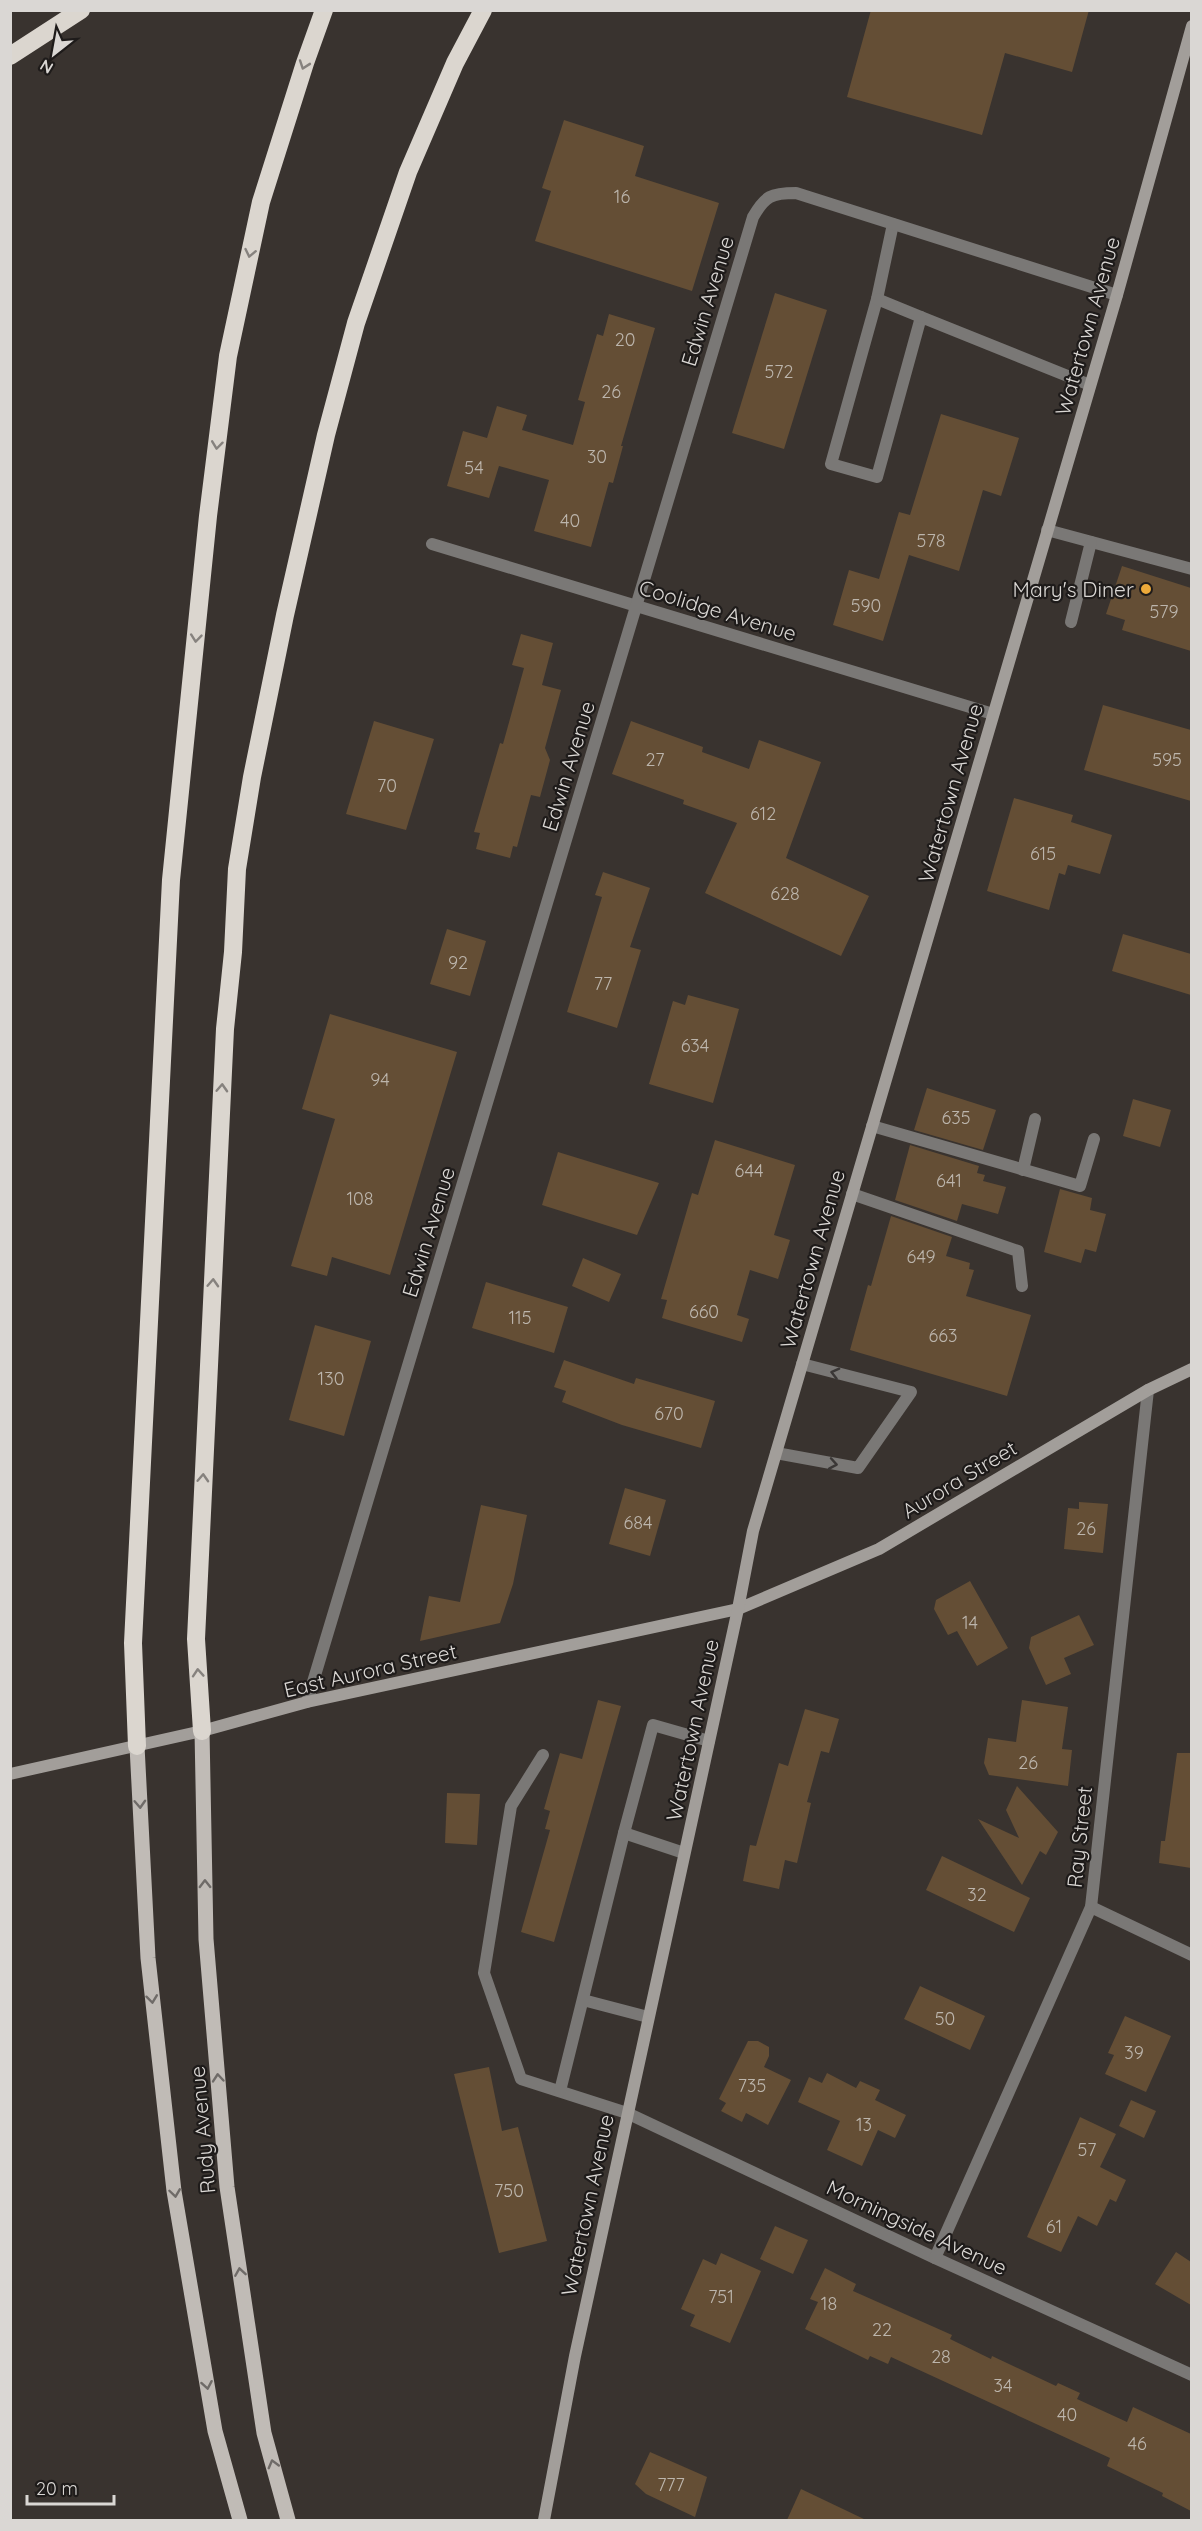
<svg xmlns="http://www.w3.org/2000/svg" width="1202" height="2531" viewBox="0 0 1202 2531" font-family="Quicksand,sans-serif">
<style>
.building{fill:#644e35}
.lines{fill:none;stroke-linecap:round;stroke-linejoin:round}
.lane{stroke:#7a7876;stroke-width:12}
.street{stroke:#7a7876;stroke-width:12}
.secondary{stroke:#a29e9a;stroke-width:12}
.primary{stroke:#c0bbb6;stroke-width:15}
.highway{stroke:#dbd6cf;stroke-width:18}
.oneway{stroke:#86827e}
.oneway2{stroke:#3a3736}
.oneway3{stroke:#6f6b68}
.poi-dot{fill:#eca93a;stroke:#1e1b1a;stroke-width:2}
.labels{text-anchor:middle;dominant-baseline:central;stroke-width:4.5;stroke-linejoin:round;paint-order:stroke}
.number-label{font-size:18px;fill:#bcb5ac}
.street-label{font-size:21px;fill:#dad7d4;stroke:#1e1b1a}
.poi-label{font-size:21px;fill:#dad7d4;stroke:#1e1b1a;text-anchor:end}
</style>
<rect width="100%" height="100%" fill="#39332f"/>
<g class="building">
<polygon points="871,10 1089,10 1072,72 1005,53 982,135 847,97"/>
<polygon points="564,120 644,146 635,176 719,203 692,291 535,241 551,191 542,188"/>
<polygon points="775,293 827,310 784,449 732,433"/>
<polygon points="609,314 655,328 621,446 623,446 613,483 609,482 591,547 534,531 549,480 499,466 489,498 447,486 463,431 487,438 497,406 527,415 522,430 573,445 585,402 578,400 597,334 603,336"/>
<polygon points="941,414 1019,438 1001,496 983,490 959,571 909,555 883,641 833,625 849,570 879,579 899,512 910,515"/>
<polygon points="1122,566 1191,588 1191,651 1122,630 1125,620 1106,614"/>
<polygon points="521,634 553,643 542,685 561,690 545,748 550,760 540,797 531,795 517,847 513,846 510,858 476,849 480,833 474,832 500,743 503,744 524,668 512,665"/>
<polygon points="1103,705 1191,730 1191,801 1084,770"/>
<polygon points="374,721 434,739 406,830 346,814"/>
<polygon points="631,721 703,747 702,752 749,769 759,740 821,762 786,858 869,896 841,956 705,893 737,823 683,804 684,800 612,774"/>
<polygon points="1014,798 1073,815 1071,822 1112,835 1100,874 1068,865 1065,875 1059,873 1049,910 987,891"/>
<polygon points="603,872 650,888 630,947 641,950 617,1028 567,1012 602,897 595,895"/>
<polygon points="447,929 486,941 470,996 430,984"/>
<polygon points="1123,934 1191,954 1191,995 1112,971"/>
<polygon points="688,995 739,1009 713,1103 649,1084 673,1001 685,1005"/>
<polygon points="330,1014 457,1052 390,1275 332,1257 327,1276 291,1266 335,1119 302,1109"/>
<polygon points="927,1088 996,1110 983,1150 914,1130"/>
<polygon points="1133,1099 1171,1110 1160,1147 1123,1136"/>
<polygon points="715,1140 795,1165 774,1235 790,1240 778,1279 750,1270 737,1315 749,1319 742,1342 662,1318 667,1300 661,1299 692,1193 698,1195"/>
<polygon points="910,1145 979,1166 977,1173 985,1175 983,1181 1006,1187 998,1214 962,1204 957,1221 895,1200"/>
<polygon points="558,1152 659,1183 637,1235 542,1205"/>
<polygon points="1060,1189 1092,1198 1090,1210 1106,1214 1096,1252 1085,1249 1081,1263 1044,1252"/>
<polygon points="891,1216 952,1237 946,1256 970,1263 969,1269 974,1270 966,1296 1031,1315 1007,1396 850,1350 868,1285 871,1286"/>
<polygon points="583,1258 621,1274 609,1302 572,1286"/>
<polygon points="486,1282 568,1307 554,1353 472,1328"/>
<polygon points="315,1325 371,1341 344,1436 289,1420"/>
<polygon points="564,1360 634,1384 636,1378 715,1401 701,1448 622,1425 562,1402 566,1391 554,1387"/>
<polygon points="625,1488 666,1500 650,1556 609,1544"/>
<polygon points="1079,1502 1108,1504 1103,1553 1064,1549 1068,1508 1079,1509"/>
<polygon points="481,1505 527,1515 513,1584 500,1623 420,1641 429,1596 460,1602"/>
<polygon points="970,1581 1008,1648 977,1666 957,1631 948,1635 934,1609 936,1600"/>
<polygon points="1079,1615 1094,1645 1064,1658 1071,1674 1046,1685 1029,1648 1031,1637"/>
<polygon points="598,1700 621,1706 554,1942 521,1932 550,1830 545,1829 550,1811 544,1809 560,1753 582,1759"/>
<polygon points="1022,1700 1068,1707 1062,1749 1072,1750 1068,1786 989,1775 984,1763 988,1738 1016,1742"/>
<polygon points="805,1709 839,1719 829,1753 821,1751 807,1802 811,1803 797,1863 785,1860 779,1889 743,1881 750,1845 756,1846 779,1763 788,1766"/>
<polygon points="1177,1753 1191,1753 1191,1868 1159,1863 1161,1841 1165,1841"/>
<polygon points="1017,1786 1058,1832 1046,1855 1040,1851 1022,1885 978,1819 1019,1838 1006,1810"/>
<polygon points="447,1793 480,1794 477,1845 445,1843"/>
<polygon points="942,1856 1030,1898 1014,1932 926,1890"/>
<polygon points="920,1986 985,2016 970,2050 904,2019"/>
<polygon points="1125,2016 1171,2036 1146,2092 1105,2074 1114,2055 1108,2053"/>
<polygon points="748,2041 758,2041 769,2047 769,2056 764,2067 791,2080 768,2125 746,2113 742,2122 721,2111 726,2103 719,2099"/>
<polygon points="489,2067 502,2131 518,2127 547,2241 499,2253 454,2074"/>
<polygon points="827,2073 856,2088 860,2081 880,2090 875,2100 906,2115 895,2138 878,2130 862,2166 827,2150 840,2121 798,2102 809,2077 822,2083"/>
<polygon points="1131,2100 1156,2111 1144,2138 1119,2126"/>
<polygon points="1080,2117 1116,2134 1100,2167 1126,2180 1116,2202 1110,2199 1097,2226 1078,2216 1061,2252 1027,2237"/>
<polygon points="775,2226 808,2240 793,2274 760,2259"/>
<polygon points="1176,2252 1191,2262 1191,2305 1155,2284"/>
<polygon points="721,2253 761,2271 730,2343 690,2326 695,2315 681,2309 703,2259 716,2265"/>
<polygon points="825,2268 856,2284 853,2291 952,2335 950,2339 991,2359 992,2356 1056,2386 1058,2383 1080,2393 1077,2399 1127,2422 1133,2407 1191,2434 1191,2511 1162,2496 1163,2493 1107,2466 1110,2458 891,2357 888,2364 870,2356 868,2360 805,2329 818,2302 810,2299"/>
<polygon points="650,2452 707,2477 695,2517 646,2494 635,2484"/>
<polygon points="801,2489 866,2520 787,2520"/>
</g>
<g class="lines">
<g class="lane">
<polyline points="893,224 877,299 831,464 877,477 921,317 1090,385"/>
<polyline points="877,299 921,317"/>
<polyline points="1047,530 1192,569"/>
<polyline points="1071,622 1091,542"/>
<polyline points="872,1126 1080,1186 1094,1139"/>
<polyline points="1023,1170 1035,1119"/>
<polyline points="852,1194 1018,1251 1022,1286"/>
<polyline points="776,1453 858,1468 911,1392 802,1364"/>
<polyline points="543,1755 511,1806 484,1973 521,2079 627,2113"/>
<polyline points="624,1833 684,1853"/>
<polyline points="583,2000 648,2017"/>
<polyline points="560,2091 624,1833 653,1725 709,1741"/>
</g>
<g class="street">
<polyline points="432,544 993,714"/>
<path d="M 307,1702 L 753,217 C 765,196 771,193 796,193 L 1117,295"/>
<polyline points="1091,1907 1192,1955"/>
<polyline points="627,2113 935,2258 1192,2375"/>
<polyline points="935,2258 1091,1907 1148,1390"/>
</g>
<g class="secondary">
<polyline points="10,1774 202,1731 307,1702 738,1609 879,1549 1148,1390 1192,1369"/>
<polyline points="544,2520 575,2356 738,1609 753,1531 1117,295 1192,26"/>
</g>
<g class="primary">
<polyline points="202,1731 206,1939 227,2187 264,2433 288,2520"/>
<polyline points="137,1746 148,1958 174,2191 215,2431 240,2520"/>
</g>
<g class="highway">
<polyline points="10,56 81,10"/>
<polyline points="202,1731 196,1639 225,1029 233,952 237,869 252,777 285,615 326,435 356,323 408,172 455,63 483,10"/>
<polyline points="137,1746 133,1643 171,880 208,516 228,356 261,202 305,63 324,10"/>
</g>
</g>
<defs><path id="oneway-chevron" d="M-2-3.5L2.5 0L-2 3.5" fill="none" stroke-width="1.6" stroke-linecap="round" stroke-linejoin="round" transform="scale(1.5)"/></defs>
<g class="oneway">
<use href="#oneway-chevron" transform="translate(304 65) rotate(109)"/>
<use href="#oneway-chevron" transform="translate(250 253) rotate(102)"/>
<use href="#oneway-chevron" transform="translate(217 445) rotate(97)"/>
<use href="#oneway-chevron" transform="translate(196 638) rotate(96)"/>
<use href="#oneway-chevron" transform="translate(222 1088) rotate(-87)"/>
<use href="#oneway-chevron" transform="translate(213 1283) rotate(-87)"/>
<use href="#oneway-chevron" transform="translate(203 1478) rotate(-87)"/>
<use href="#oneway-chevron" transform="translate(198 1673) rotate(-94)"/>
</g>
<g class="oneway2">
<use href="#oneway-chevron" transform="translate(835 1373) rotate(-166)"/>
<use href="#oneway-chevron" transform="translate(833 1464) rotate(10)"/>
</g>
<g class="oneway3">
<use href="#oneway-chevron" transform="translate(140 1804) rotate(87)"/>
<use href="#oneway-chevron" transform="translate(205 1884) rotate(-91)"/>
<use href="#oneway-chevron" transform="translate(152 1999) rotate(83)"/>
<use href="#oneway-chevron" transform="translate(218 2078) rotate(-95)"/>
<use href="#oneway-chevron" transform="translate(175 2193) rotate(82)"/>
<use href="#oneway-chevron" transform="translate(240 2272) rotate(-99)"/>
<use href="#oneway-chevron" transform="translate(207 2385) rotate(80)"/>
<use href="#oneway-chevron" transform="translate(273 2464) rotate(-105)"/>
</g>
<circle class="poi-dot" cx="1146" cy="589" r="6"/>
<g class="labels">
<g class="number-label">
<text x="622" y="196">16</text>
<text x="625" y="339">20</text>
<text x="779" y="371">572</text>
<text x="611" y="391">26</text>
<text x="597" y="456">30</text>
<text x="474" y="467">54</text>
<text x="570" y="520">40</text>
<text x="931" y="540">578</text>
<text x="866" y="605">590</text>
<text x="1164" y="611">579</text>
<text x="655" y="759">27</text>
<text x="1167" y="759">595</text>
<text x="387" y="785">70</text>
<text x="763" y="813">612</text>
<text x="1043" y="853">615</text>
<text x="785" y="893">628</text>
<text x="458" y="962">92</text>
<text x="603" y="983">77</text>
<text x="695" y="1045">634</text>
<text x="380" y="1079">94</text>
<text x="956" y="1117">635</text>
<text x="749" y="1170">644</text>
<text x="949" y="1180">641</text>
<text x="360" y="1198">108</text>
<text x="921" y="1256">649</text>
<text x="704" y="1311">660</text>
<text x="520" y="1317">115</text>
<text x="943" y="1335">663</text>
<text x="331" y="1378">130</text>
<text x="669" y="1413">670</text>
<text x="638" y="1522">684</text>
<text x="1086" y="1528">26</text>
<text x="970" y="1622">14</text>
<text x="1028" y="1762">26</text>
<text x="977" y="1894">32</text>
<text x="945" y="2018">50</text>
<text x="1134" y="2052">39</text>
<text x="752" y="2085">735</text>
<text x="864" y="2124">13</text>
<text x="1087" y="2149">57</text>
<text x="509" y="2190">750</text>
<text x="1054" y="2226">61</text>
<text x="721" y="2296">751</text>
<text x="829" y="2303">18</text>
<text x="882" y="2329">22</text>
<text x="941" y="2356">28</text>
<text x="1003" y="2385">34</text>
<text x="1067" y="2414">40</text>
<text x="1137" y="2443">46</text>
<text x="671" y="2484">777</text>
</g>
<g class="street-label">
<text transform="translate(707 301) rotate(-73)">Edwin Avenue</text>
<text transform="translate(1087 326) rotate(-74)">Watertown Avenue</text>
<text transform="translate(718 610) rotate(17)">Coolidge Avenue</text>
<text transform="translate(568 766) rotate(-73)">Edwin Avenue</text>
<text transform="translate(950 793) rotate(-74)">Watertown Avenue</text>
<text transform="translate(428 1232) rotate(-73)">Edwin Avenue</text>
<text transform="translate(812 1259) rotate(-74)">Watertown Avenue</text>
<text transform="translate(959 1479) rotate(-31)">Aurora Street</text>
<text transform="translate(370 1670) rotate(-13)">East Aurora Street</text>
<text transform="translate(692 1730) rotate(-78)">Watertown Avenue</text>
<text transform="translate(1079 1837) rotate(-84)">Ray Street</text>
<text transform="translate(202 2130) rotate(-95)">Rudy Avenue</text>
<text transform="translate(587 2205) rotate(-78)">Watertown Avenue</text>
<text transform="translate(917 2227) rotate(25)">Morningside Avenue</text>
</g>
<g class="poi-label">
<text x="1134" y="589">Mary's Diner</text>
</g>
</g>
<rect width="1202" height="2531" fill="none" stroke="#dad7d4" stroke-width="24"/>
<g transform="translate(54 54) rotate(211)" stroke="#1e1b1a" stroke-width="4.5" paint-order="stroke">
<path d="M0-4.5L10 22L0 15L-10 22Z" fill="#dad7d4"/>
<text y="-9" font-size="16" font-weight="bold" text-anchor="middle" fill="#dad7d4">N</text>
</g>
<path d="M27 2495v9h87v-9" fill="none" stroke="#dad7d4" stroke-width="3"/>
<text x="36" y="2495" font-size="18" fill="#dad7d4" stroke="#1e1b1a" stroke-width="4.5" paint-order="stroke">20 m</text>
</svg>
